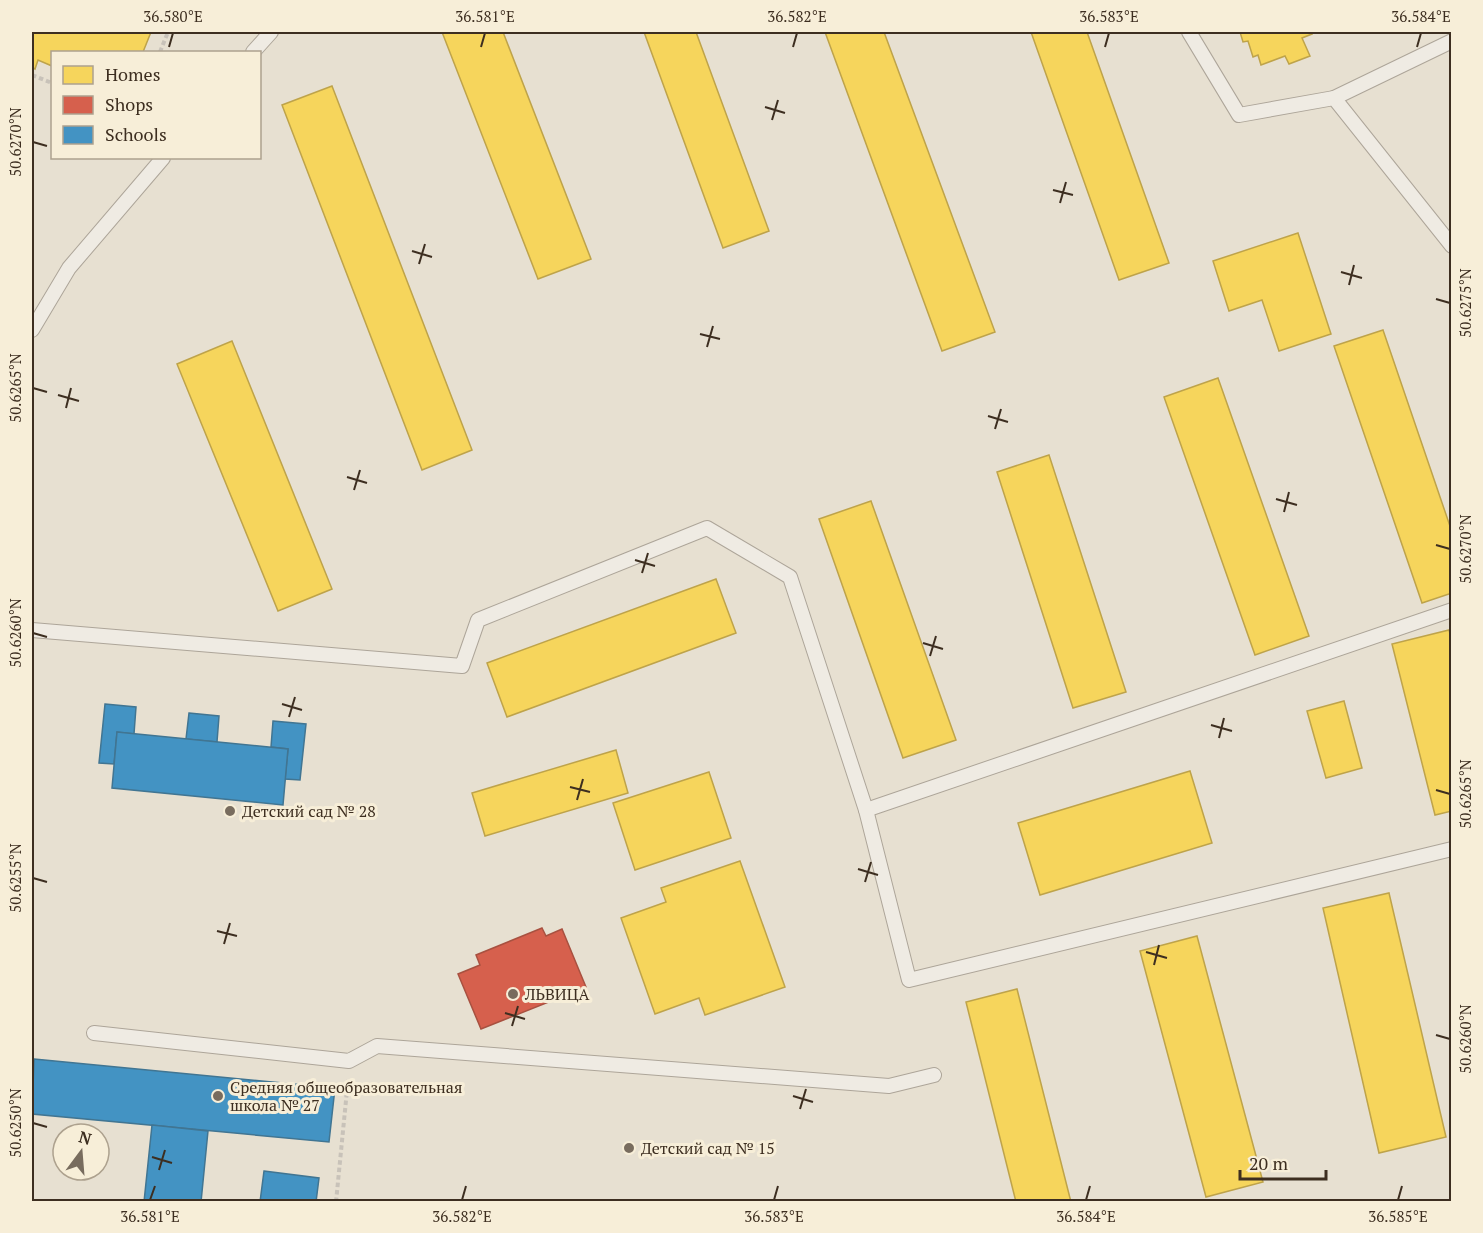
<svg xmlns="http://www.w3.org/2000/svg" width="1483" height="1233" viewBox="0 0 1483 1233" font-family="'PT Serif',serif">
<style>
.homes{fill:#f6d55c;stroke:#bea34a;stroke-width:1.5}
.shops{fill:#d6604d;stroke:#a85140;stroke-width:1.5}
.schools{fill:#4393c3;stroke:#417592;stroke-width:1.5}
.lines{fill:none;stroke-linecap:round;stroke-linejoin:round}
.service-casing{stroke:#ada599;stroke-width:16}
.path{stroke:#c8c2b9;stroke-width:4;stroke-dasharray:4.5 3;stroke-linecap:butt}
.service{stroke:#efebe3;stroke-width:14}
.ticks{fill:none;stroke:#3d2e20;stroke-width:2}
.poi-dot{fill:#786c5e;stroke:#f7eed8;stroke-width:2}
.labels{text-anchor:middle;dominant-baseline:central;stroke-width:6;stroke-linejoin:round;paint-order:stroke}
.poi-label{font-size:16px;fill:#3d2e20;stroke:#f7eed8;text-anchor:start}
.neatline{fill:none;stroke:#3d2e20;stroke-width:2}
.ticks-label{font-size:15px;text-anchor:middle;fill:#3d2e20}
</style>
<rect width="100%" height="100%" fill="#e7e0d1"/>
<g class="homes">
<polygon points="32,32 151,32 143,52 52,52 52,66 38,60 35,69 32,67"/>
<polygon points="442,32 503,32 591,259 538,279"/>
<polygon points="644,32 696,32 769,231 723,248"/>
<polygon points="825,32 884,32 995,332 942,351"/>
<polygon points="1031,32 1087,32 1169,263 1119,280"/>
<polygon points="1240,32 1311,32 1312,34 1302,38 1310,56 1289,64 1285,56 1261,65 1258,55 1253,57 1248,41 1243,42"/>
<polygon points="332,86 472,450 422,470 282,105"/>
<polygon points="1298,233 1331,334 1279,351 1262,300 1229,311 1213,261"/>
<polygon points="1383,330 1452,532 1452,593 1422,603 1334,346"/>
<polygon points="232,341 332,589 278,611 177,364"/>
<polygon points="1218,378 1309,636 1255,655 1164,397"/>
<polygon points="1049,455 1126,692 1073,708 997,472"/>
<polygon points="871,501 956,740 903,758 819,519"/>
<polygon points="716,579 736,633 507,717 487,663"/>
<polygon points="1449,630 1452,641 1452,811 1435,815 1392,644"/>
<polygon points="1344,701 1362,768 1326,778 1307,711"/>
<polygon points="616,750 628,793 485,836 472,793"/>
<polygon points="1190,771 1212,843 1040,895 1018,823"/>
<polygon points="709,772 731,838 635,870 613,803"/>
<polygon points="740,861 785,987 705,1015 699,998 655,1014 621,918 666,902 661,888"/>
<polygon points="1389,893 1446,1137 1379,1153 1323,908"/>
<polygon points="1197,936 1263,1182 1206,1197 1140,951"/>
<polygon points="1017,989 1071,1202 1016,1202 966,1002"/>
</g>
<polygon class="shops" points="542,928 546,936 562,929 586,987 481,1029 458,974 480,965 476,955"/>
<g class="schools">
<polygon points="105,704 136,707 134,734 117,732 114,764 99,763"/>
<polygon points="189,713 219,716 217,742 186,739"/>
<polygon points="273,721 306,724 300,780 285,779 288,749 271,747"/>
<polygon points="117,732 288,749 283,805 112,788"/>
<polygon points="34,1059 335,1088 329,1142 32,1114"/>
<polygon points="152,1125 208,1131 201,1202 144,1202"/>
<polygon points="264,1171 319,1178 316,1202 260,1202"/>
</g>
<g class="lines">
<defs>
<g id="service">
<polyline points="1189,32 1239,115 1334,98 1452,246"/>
<polyline points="253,52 271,32"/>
<polyline points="1334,98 1452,41"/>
<polyline points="32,330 69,268 163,158"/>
<polyline points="32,630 462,666 478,620 707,528 790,577 866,810 909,980 1452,849"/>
<polyline points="866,810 1452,610"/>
<polyline points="94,1033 349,1061 377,1046 889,1086 934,1075"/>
</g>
</defs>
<use href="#service" class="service-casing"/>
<g class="path">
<polyline points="160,52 168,32"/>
<polyline points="32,75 52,83"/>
<polyline points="336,1202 348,1080"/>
</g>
<use href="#service" class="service"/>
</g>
<path class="ticks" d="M 169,47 L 173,33M 481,47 L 485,33M 793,47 L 797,33M 1105,47 L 1109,33M 1417,47 L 1421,33M 765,107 L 785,113M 772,120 L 778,100M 33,142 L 47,146M 1053,190 L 1073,195M 1060,203 L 1066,182M 412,251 L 432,257M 419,264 L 425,244M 1341,272 L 1362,278M 1349,285 L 1354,265M 1436,299 L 1450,303M 700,334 L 720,339M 707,347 L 713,326M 33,388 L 47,392M 58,395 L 79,401M 66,408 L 71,388M 988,416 L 1008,422M 995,429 L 1001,409M 347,477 L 367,483M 354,490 L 360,470M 1276,499 L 1297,505M 1284,512 L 1289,492M 1436,545 L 1450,549M 635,560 L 655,566M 642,573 L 648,553M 33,633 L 47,637M 923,643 L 943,649M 930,656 L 936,636M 282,704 L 302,710M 289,717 L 295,697M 1211,725 L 1232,731M 1219,738 L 1224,718M 570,787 L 590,792M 1436,790 L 1450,794M 577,800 L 583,779M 858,869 L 878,875M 33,878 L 47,882M 865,882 L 871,862M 217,931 L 237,936M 224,944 L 230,923M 1146,952 L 1167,958M 1154,965 L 1159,945M 505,1013 L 525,1019M 512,1026 L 518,1006M 1436,1035 L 1450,1039M 793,1096 L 813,1102M 800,1109 L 806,1089M 33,1123 L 47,1127M 152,1157 L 172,1163M 159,1170 L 165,1150M 150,1200 L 155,1186M 462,1200 L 466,1186M 774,1200 L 778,1186M 1086,1200 L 1090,1186M 1398,1200 L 1402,1186"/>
<g class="poi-dot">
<circle cx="230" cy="811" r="6"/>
<circle cx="513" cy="994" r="6"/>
<circle cx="218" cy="1096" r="6"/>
<circle cx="629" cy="1148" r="6"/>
</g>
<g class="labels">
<g class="poi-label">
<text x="242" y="811">Детский сад № 28</text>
<text x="525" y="994">ЛЬВИЦА</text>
<text x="230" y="1087">Средняя общеобразовательная<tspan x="230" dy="18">школа № 27</tspan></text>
<text x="641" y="1148">Детский сад № 15</text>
</g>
</g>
<rect width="1483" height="1233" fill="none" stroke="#f7eed8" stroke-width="66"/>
<rect x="51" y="51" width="210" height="108" fill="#f7eed8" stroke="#ada18e" stroke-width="1.5"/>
<rect x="63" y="66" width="30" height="18" fill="#f6d55c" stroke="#ada18e" stroke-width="1.5"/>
<text x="105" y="81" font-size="18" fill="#3d2e20">Homes</text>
<rect x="63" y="96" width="30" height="18" fill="#d6604d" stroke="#ada18e" stroke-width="1.5"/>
<text x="105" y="111" font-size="18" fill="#3d2e20">Shops</text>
<rect x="63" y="126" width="30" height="18" fill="#4393c3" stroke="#ada18e" stroke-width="1.5"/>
<text x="105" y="141" font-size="18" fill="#3d2e20">Schools</text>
<g transform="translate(81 1152) rotate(16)"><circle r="28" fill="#f7eed8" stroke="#ada18e" stroke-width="1.5"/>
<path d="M0-4.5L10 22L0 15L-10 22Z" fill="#786c5e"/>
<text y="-9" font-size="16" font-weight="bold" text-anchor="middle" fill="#3d2e20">N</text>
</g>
<path d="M1240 1170v9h86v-9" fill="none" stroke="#3d2e20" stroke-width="3"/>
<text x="1249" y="1170" font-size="18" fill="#3d2e20" stroke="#f7eed8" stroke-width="4.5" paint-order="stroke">20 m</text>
<rect x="33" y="33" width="1417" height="1167" class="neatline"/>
<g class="ticks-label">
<text x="173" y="22">36.580°E</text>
<text x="485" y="22">36.581°E</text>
<text x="797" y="22">36.582°E</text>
<text x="1109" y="22">36.583°E</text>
<text x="1421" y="22">36.584°E</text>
<text transform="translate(16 142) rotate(-90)" y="5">50.6270°N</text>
<text transform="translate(1466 303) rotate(-90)" y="5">50.6275°N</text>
<text transform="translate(16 388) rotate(-90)" y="5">50.6265°N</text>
<text transform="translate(1466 549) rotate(-90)" y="5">50.6270°N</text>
<text transform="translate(16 633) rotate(-90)" y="5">50.6260°N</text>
<text transform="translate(1466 794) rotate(-90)" y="5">50.6265°N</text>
<text transform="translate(16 878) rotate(-90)" y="5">50.6255°N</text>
<text transform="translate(1466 1039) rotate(-90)" y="5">50.6260°N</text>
<text transform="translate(16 1123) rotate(-90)" y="5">50.6250°N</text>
<text x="150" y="1222">36.581°E</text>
<text x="462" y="1222">36.582°E</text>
<text x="774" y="1222">36.583°E</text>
<text x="1086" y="1222">36.584°E</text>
<text x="1398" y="1222">36.585°E</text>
</g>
</svg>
